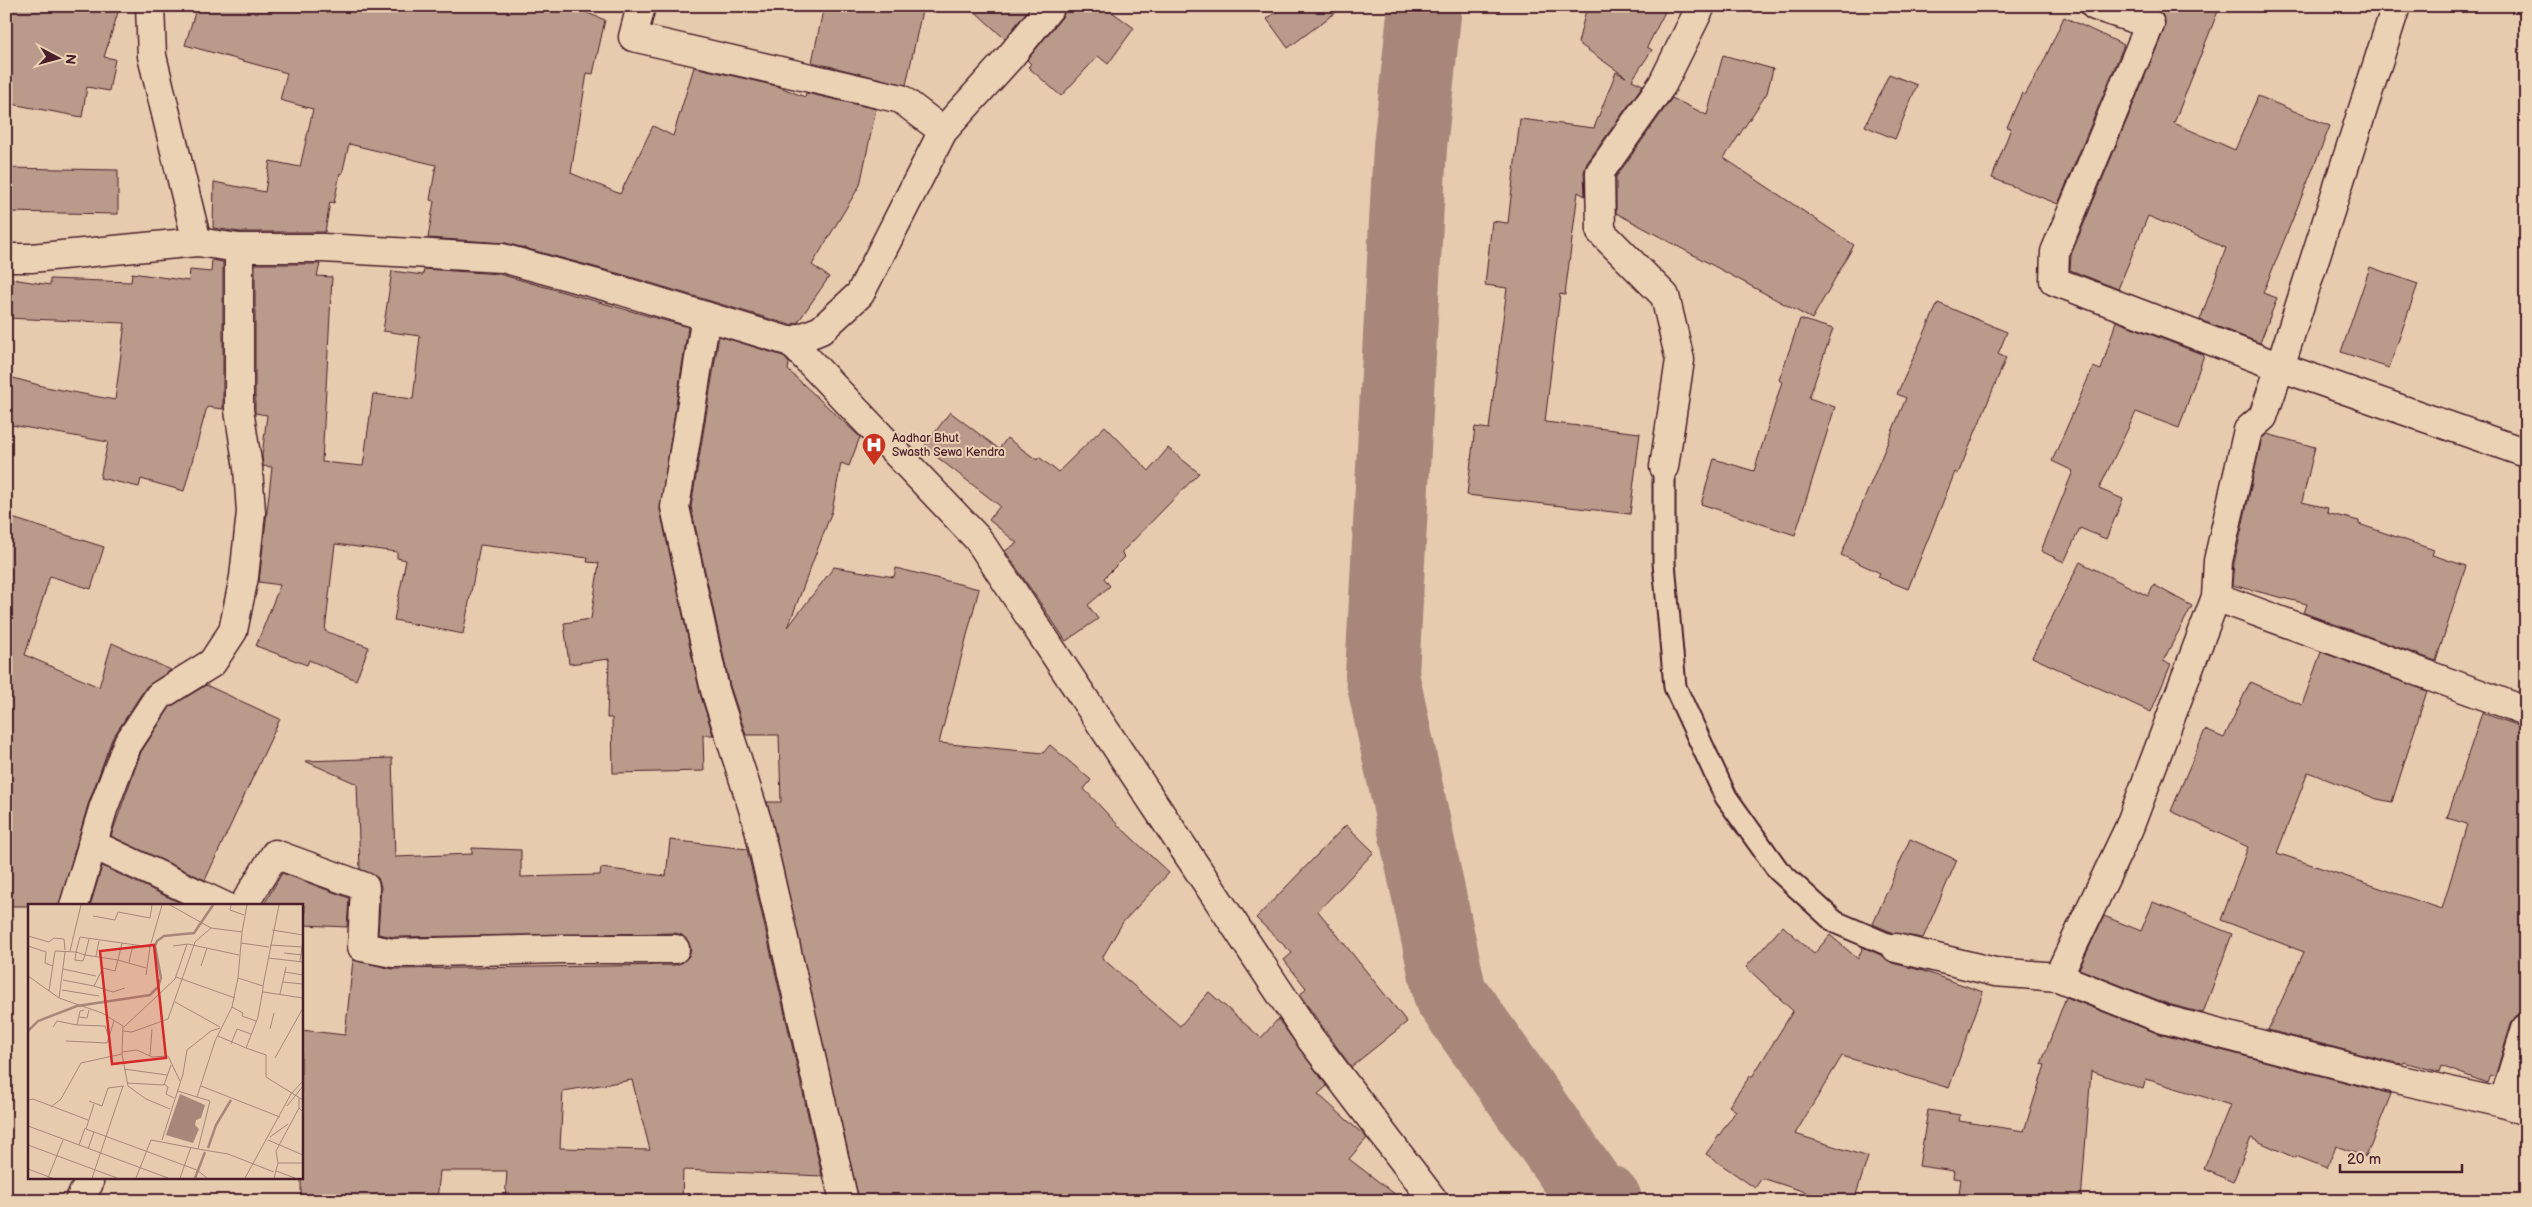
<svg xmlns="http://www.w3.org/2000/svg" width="2532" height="1207" viewBox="0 0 2532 1207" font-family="'Balsamiq Sans',sans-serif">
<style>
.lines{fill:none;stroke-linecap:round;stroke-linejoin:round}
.river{stroke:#a8877a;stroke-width:74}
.building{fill:#ba9a8a;stroke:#4a1f2b;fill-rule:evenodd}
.lane-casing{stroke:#4a1f2b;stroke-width:25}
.street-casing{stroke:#4a1f2b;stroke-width:31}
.lane{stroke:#ecd2b4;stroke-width:21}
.street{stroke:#ecd2b4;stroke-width:28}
.labels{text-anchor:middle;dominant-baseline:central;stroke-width:4;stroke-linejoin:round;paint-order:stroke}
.poi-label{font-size:12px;fill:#4a1f2b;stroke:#ecd2b4;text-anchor:start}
.inset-river{fill:none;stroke:#a8877a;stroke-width:2.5}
.inset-road{fill:none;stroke:#a8867a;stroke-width:1}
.view{fill:#d62828;fill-opacity:0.15;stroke:#d62828;stroke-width:2.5}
.inset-edge{fill:none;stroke:#4a1f2b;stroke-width:2.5}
</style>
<rect width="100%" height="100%" fill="#e6cbaf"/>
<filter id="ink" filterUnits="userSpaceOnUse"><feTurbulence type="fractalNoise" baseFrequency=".02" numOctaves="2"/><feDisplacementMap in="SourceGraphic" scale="10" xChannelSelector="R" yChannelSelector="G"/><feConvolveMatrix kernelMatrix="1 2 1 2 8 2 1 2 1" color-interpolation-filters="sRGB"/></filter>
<g filter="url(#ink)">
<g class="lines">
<polyline class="river" points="1425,6 1410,147 1382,675 1450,994 1592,1195 1605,1201"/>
</g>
<g class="building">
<polygon points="6,6 120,6 104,57 115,59 109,91 87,87 82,117 6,103"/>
<polygon points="197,6 570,6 605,20 593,74 587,73 571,173 620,194 653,126 673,136 694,67 777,86 805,97 806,93 876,109 860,185 812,265 829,277 798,322 790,325 624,275 506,243 428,238 434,201 430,200 436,165 349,144 342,174 340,173 334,203 330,202 325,232 240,232 213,228 214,182 265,192 270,161 300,167 313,109 280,100 287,73 185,45"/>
<polygon points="824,6 923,6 906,85 812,62"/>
<polygon points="969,6 1031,6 1005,39"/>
<polygon points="1066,6 1104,6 1134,28 1108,64 1098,56 1061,96 1028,67 1031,64 1027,60 1063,16"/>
<polygon points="1283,6 1344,6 1288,48 1267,19"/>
<polygon points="1587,6 1668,6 1647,47 1652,50 1632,80 1643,85 1587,163 1584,172 1585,196 1578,192 1565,295 1560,294 1545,422 1640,433 1630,514 1467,495 1475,427 1489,429 1507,288 1485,285 1492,221 1508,223 1520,119 1594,128 1616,72 1626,77 1578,43"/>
<polygon points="2157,6 2220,6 2174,123 2235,150 2258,96 2330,126 2263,293 2277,298 2260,343 2200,320 2226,248 2148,216 2118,289 2070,270 2071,255 2164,30 2165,21 2162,14 2155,9"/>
<polygon points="2064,17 2124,45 2058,204 1992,178 2011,128 2007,127 2022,93 2025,95 2042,65"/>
<polygon points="1723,55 1773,69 1767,93 1724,158 1854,245 1812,319 1616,213 1616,177 1672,98 1707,115"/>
<polygon points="1889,74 1917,85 1895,139 1865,126"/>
<polygon points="6,168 118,170 118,214 6,212"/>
<polygon points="212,260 223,262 223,409 207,407 184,491 141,479 139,487 100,478 108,442 6,424 6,376 46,387 115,400 125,323 6,318 6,278 50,285 50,279 131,282 132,273 189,281 190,270 211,272"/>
<polygon points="255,264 320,264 317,276 332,277 322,462 363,466 373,394 413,399 420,336 383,331 392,271 423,275 424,269 499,274 688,327 660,510 700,693 713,735 703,735 704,771 613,773 612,718 607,718 609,659 569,664 564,623 591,619 599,563 587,562 588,558 480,545 463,634 394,620 406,560 397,558 397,552 335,544 325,631 369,647 356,680 309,660 307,665 256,646 280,585 259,582 272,467 263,466 262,456 267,415 255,413"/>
<polygon points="2370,267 2418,284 2389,368 2341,352"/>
<polygon points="1938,303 2007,332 1998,354 2006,358 1958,474 1955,472 1908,589 1878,577 1880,573 1841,555 1906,398 1897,394"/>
<polygon points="1800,319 1833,329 1809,398 1835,407 1795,535 1701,504 1714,459 1754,471 1782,382 1779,380"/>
<polygon points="2116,321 2204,355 2179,428 2136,412 2099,489 2123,499 2106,539 2080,528 2064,562 2041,551 2073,471 2052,461 2093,367 2101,370"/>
<polygon points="719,336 783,356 789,363 788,370 860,437 849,466 841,463 832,511 788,627 834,567 894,577 896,568 979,589 939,743 1043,753 1050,745 1091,780 1084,789 1117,824 1169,873 1123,922 1102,958 1180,1026 1209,992 1261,1038 1278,1019 1327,1086 1318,1094 1367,1138 1349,1159 1404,1201 859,1201 767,802 781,802 779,735 746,735 730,686 691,507"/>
<polygon points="950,412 999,449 1007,438 1037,460 1039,457 1058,472 1105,426 1149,471 1168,448 1199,473 1121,553 1125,557 1104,578 1110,586 1088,605 1098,619 1066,641 1005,551 1017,543 989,520 1000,506 924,447"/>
<polygon points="2267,434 2315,447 2302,502 2328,508 2327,513 2359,521 2359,524 2434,550 2432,555 2466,566 2436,661 2304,613 2307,604 2232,585 2234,563 2262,438"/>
<polygon points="6,516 104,547 91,589 50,576 25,655 99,687 112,643 171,670 146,687 112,739 88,805 59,906 6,906"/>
<polygon points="2080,562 2148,596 2154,585 2192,606 2163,661 2171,664 2151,712 2032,657"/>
<polygon points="2321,652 2427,691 2392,802 2377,799 2308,772 2277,853 2442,909 2467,824 2447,818 2482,713 2526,728 2526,1013 2516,1016 2511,1023 2495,1077 2490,1075 2487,1083 2441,1066 2439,1072 2404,1062 2403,1064 2383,1060 2268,1030 2304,952 2221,920 2248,847 2171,811 2205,730 2224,738 2250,682 2302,705"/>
<polygon points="206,685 280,719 205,880 111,836 141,752 170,707"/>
<path d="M 392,758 L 395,857 L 472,854 L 472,848 L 521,850 L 521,877 L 600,875 L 601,868 L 666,876 L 670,840 L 747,849 L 822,1176 L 683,1170 L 682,1201 L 505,1201 L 507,1171 L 440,1171 L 437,1201 L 301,1201 L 301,1030 L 345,1035 L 353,960 L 393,969 L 675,965 L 683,962 L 689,956 L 691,949 L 688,941 L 682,935 L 675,933 L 394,937 L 378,934 L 381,887 L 378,878 L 360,869 L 357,784 L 305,761 ZM 632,1080 L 650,1150 L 560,1148 L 563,1091 Z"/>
<polygon points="1346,825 1374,852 1318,911 1407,1022 1351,1067 1300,995 1306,988 1284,960 1292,953 1256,918"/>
<polygon points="1910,839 1957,860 1923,938 1893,933 1873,924"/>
<polygon points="102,866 187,906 90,906"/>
<polygon points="282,873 349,898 347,927 304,925 305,906 263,906"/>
<polygon points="2153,902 2232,934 2203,1013 2168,1004 2079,969 2104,916 2141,931"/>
<polygon points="1783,926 1814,954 1830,935 1858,959 1863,947 1883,956 1892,963 1920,970 1983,992 1949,1088 1842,1056 1795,1134 1868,1157 1854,1201 1833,1201 1762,1178 1755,1188 1706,1154 1736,1111 1729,1106 1750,1076 1752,1077 1793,1011 1746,967"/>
<polygon points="2066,997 2159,1034 2391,1094 2366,1157 2336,1146 2327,1168 2296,1156 2295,1158 2251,1138 2233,1182 2204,1169 2230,1105 2146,1079 2143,1089 2091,1071 2081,1201 1958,1201 1961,1179 1953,1178 1954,1171 1919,1166 1928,1110 1960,1115 1959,1121 2024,1131 2045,1065 2041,1064"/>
</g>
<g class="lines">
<defs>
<polyline id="lane" points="1664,467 1664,563 1675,687 1726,797 1778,870 1835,922 1896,948"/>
<g id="street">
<polyline points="150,6 152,56 197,242"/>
<polyline points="641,6 633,37 901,99 943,131"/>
<polyline points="2396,6 2280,367 2526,453"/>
<polyline points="6,258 31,258 197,242 239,248 323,248 502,258 619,290 791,342 821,330 860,294 943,131 1010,57 1051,6"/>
<polyline points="706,316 675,507 715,690 757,821 844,1201"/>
<polyline points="791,342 978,539 1310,1038 1434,1201"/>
<polyline points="1664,467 1680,360 1665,296 1601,232 1600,172 1662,85 1701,6"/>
<polyline points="2216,597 2526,711"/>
<polyline points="92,844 224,906"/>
<polyline points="74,906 103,809 127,745 159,696 212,663 233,631 244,577 251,512 248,468 239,410 239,248"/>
<polyline points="243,906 275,854 365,887 362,947 393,953 561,949 675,949"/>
<polyline points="1896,948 1995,972 2058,977 2163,1019 2379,1075 2503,1103"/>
<polyline points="2058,977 2129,828 2216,597 2218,561 2248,430 2263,417 2280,367 2054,281 2055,252 2150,24 2095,6"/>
<polyline points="2526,1028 2503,1103 2526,1111"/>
<polyline points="79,1201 89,1183 88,1178"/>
</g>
</defs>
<use href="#lane" class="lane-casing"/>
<use href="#street" class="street-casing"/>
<use href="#lane" class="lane"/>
<use href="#street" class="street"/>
</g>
</g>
<defs>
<symbol id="hospital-pin" viewBox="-11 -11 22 30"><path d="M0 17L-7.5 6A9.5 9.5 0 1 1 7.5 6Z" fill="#c8321e" stroke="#ecd2b4"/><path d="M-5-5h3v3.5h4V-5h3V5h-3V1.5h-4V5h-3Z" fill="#fff"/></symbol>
</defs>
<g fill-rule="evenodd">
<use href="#hospital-pin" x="860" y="431" width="28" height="38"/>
</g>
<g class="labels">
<g class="poi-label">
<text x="892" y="438">Aadhar Bhut<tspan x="892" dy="14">Swasth Sewa Kendra</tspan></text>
</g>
</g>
<g transform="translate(28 904)">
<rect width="275" height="275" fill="#e6cbaf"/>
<path d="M 152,190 L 177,201 L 173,214 L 168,216 L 167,221 L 171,225 L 165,239 L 138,231 Z" fill="#a8877a"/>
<path class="inset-river" d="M 0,127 L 10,117 L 49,102 L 122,91 L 130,83 L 133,74 L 127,42 L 129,37 L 136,32 L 166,29 L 185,1M 180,244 L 188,221 L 203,196M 167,274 L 177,248"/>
<path class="inset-road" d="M 142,1 L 183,24 L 214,28 L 210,74 L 235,82 L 235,85 L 230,113 L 218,144 L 238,151 L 238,173 L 275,196M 203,1 L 202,6 L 216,11M 65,12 L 87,16 L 90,8 L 122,14 L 124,1M 244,26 L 275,31M 214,28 L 219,1M 0,32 L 21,38 L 26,34 L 36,35 L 37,46M 61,35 L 57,51 L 55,57 L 47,56 L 48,48 L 57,51 L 90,56 L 94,39M 213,39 L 241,43M 242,41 L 275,43M 0,42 L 18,48 L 17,59 L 25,62M 145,42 L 160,40 L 211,51M 42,47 L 53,1M 256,49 L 275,51M 68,52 L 71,37M 240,54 L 275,58M 272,57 L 275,35M 101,58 L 105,41M 173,62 L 179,44M 35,65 L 68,72M 257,68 L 275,71M 118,71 L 122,43M 0,72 L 31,94 L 74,109 L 95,122 L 94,150 L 100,182 L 118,195 L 142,205M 148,73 L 207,94M 210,74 L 204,103 L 187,137 L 169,193 L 182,197 L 170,245 L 200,250 L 246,268M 35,76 L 66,82 L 75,64 L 87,67 L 90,56 L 118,64M 255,78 L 274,80M 66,82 L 85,88 L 97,84M 235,82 L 251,1M 34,86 L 71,92M 21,87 L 27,47 L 48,48 L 52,33 L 122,43 L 134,1M 235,88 L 275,94M 252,90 L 258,63M 31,94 L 37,48M 147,98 L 192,123M 204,103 L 215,109 L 214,112 L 228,117M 56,106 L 52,107 L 49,121 L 77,122 L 80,131M 51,113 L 59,114 L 61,106M 25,123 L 29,117 L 49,121M 96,123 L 147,75 L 159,40M 242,125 L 246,109M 95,127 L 104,128 L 140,115 L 167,38 L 183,24M 190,132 L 218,144M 38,137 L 79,139 L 86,117M 203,140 L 209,125 L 223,130M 94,148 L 109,146 L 124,153 L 140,152 L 152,177M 122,152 L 124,125M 247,154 L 275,104M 96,165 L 139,171M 99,179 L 136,181 L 143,161M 136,180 L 140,183 L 138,190 L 146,194M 173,182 L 252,213M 150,187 L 169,193M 271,194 L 271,204 L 275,208M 0,196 L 5,195 L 60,216M 61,197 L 74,202 L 80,184 L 96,182M 66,200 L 58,225 L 169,266 L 179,274M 259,202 L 275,182M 23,203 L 33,195 L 53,159 L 94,150M 0,222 L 140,274M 242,233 L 260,220M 134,236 L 155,170 L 159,146 L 183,127 L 192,124M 240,236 L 275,251M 0,241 L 89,274M 51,241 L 57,224M 60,245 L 66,228M 250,259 L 275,259M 0,265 L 24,274M 248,267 L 267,274M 20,274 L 35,236M 64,274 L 95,182M 108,274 L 123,236 L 170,245M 152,274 L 163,243M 217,274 L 263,190 L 275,177M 246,274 L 250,259 L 248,247 L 271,204"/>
<path class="view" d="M 126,41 L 138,154 L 84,160 L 72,47 Z"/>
<rect width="275" height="275" class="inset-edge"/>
</g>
<rect width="2532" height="1207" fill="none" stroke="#ecd2b4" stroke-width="25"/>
<rect x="12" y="12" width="2507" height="1182" fill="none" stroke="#4a1f2b" stroke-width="2" filter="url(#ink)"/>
<g transform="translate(58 58) rotate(96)" stroke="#ecd2b4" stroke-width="4" paint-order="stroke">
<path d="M0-4L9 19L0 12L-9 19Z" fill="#4a1f2b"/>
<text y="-8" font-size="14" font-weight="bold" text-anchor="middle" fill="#4a1f2b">N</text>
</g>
<path d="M2340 1164v8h122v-8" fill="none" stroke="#4a1f2b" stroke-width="2.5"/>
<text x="2347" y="1164" font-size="15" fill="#4a1f2b" stroke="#ecd2b4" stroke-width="4" paint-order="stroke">20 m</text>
</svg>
